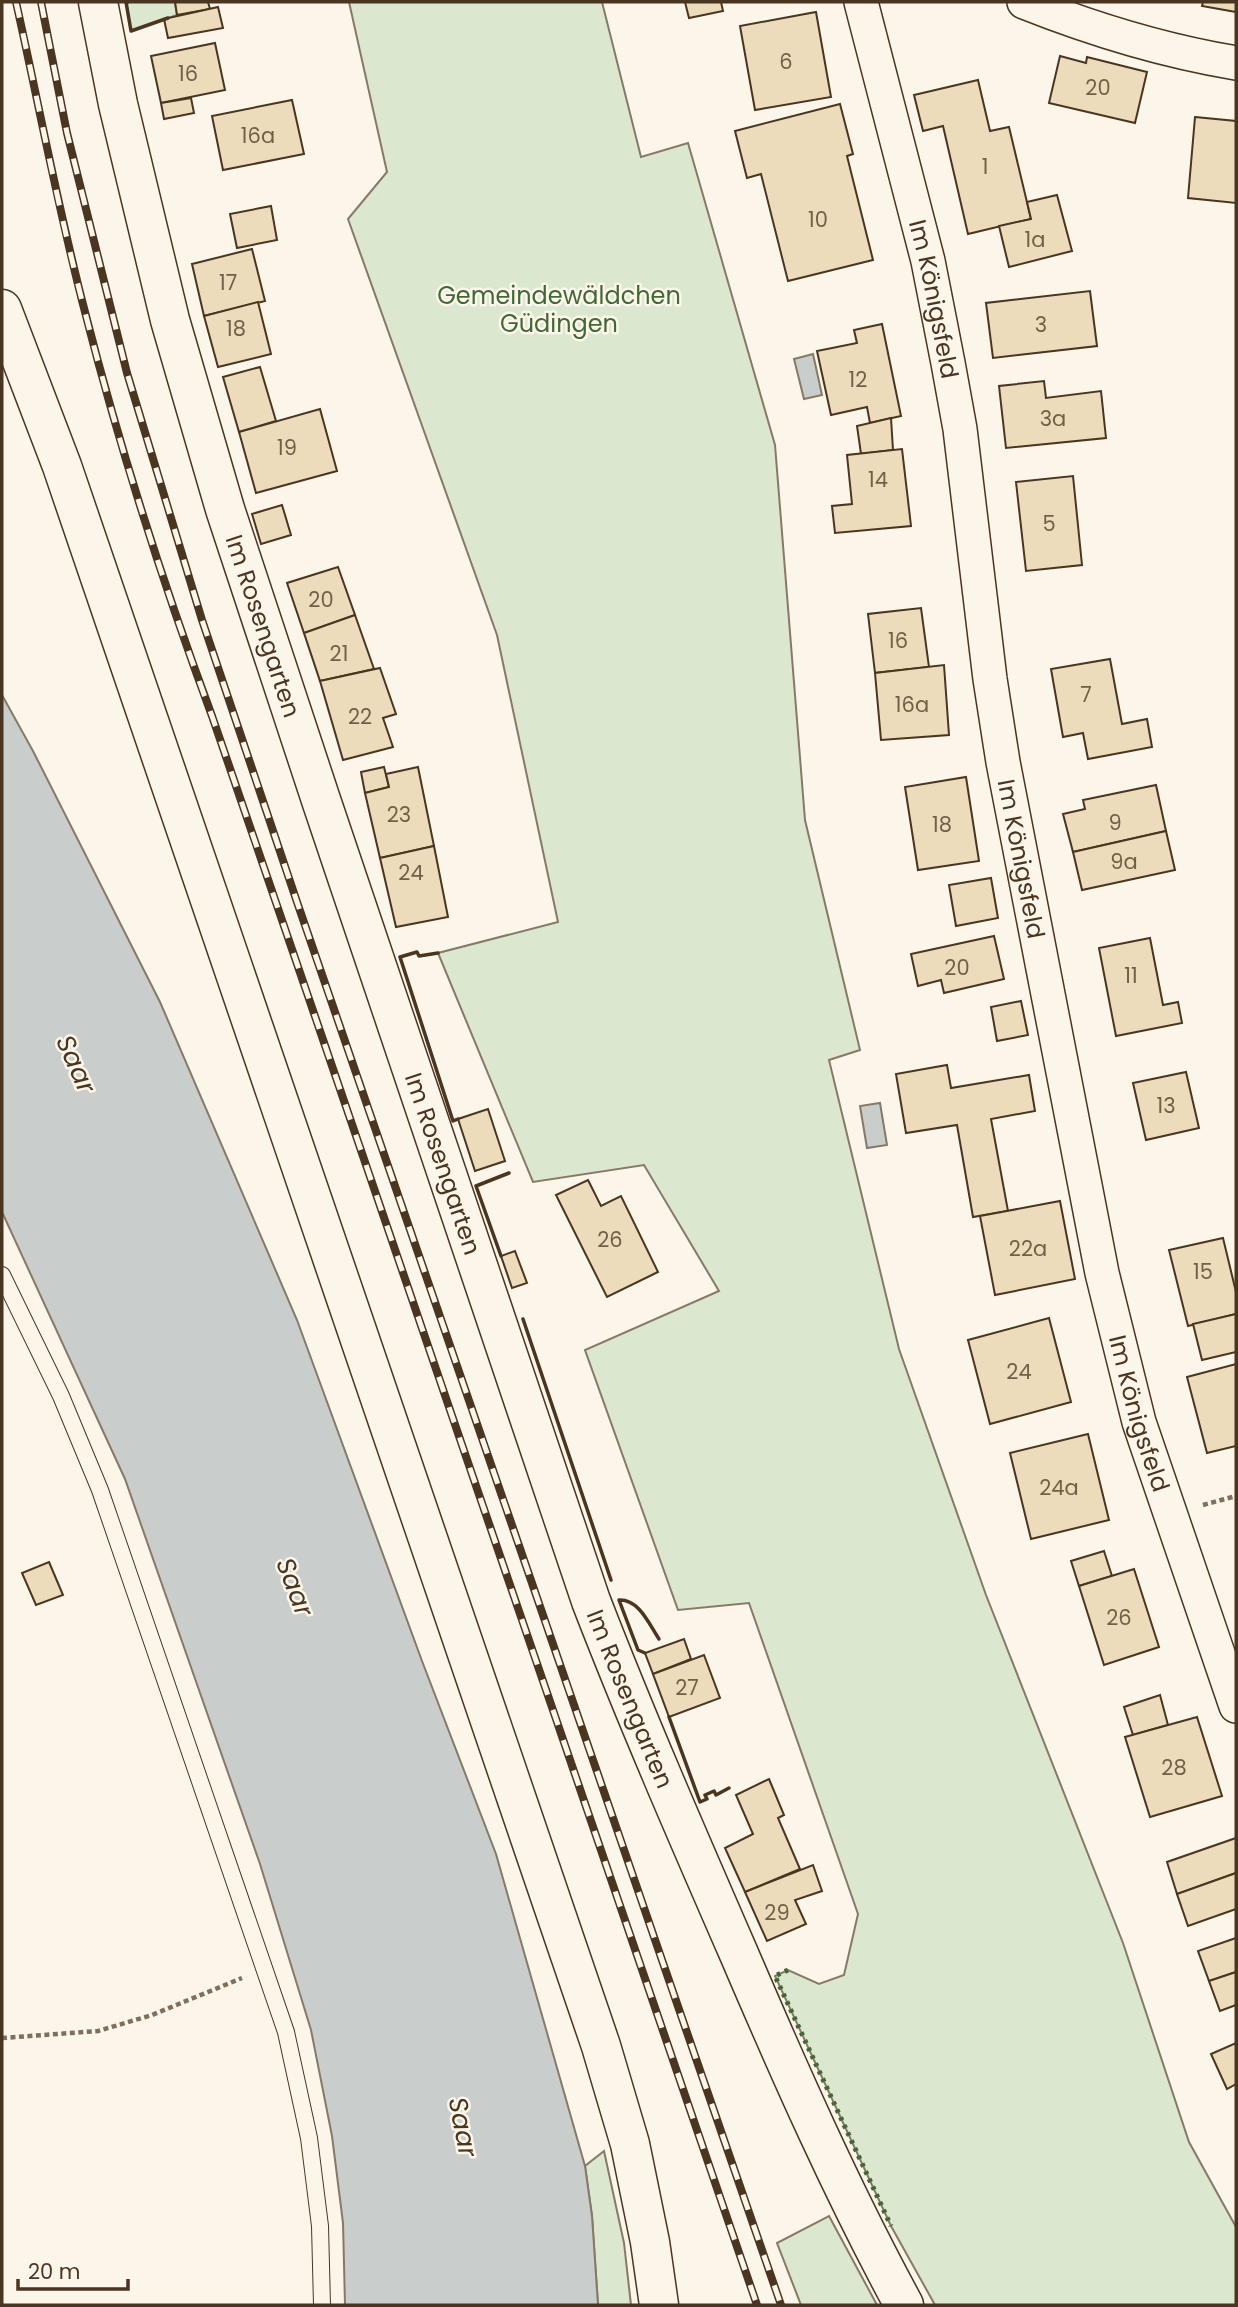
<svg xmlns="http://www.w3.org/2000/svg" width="1238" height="2307" viewBox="0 0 1238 2307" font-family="Poppins,sans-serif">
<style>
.green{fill:#dce7d0;stroke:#887966;stroke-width:2}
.water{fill:#c9cecd;stroke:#887966;stroke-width:2}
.building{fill:#ecdcbc;stroke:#4a3520;stroke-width:2}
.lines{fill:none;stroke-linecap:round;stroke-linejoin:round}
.lane-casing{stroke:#4a3520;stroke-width:18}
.street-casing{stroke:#4a3520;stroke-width:36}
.secondary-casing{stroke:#4a3520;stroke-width:41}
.primary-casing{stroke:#4a3520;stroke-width:41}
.path{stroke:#7f6f5c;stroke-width:4.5;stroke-dasharray:5 3.5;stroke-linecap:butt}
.lane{stroke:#fbf6e9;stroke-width:16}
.street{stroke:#fbf6e9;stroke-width:33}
.secondary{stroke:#fbf6e9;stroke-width:38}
.primary{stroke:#fbf6e9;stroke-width:38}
.rail-casing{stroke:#4a3520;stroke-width:8}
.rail{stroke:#fbf6e9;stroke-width:5;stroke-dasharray:16;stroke-linecap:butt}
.hedge{stroke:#436837;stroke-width:5;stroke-dasharray:3.5 5;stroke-linecap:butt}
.wall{stroke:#4a3520;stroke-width:3.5}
.labels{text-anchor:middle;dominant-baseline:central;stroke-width:5;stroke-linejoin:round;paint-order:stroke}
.number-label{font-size:21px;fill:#725f47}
.park-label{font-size:24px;fill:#436837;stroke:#fbf6e9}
.street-label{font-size:24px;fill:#4a3520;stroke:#fbf6e9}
.water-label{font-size:26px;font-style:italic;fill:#4a3520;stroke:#fbf6e9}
</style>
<rect width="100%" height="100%" fill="#fbf6e9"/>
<g class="green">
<polygon points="126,2 175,2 177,15 131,31"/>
<polygon points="349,2 602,2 641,157 688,143 775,445 805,820 860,1050 829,1060 899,1349 986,1595 1123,1943 1189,2142 1236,2227 1236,2305 935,2305 891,2226 775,1976 788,1970 819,1984 844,1975 858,1914 749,1603 678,1610 585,1350 719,1291 644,1165 533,1182 438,953 558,922 497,635 348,219 387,172"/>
<polygon points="604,2151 624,2243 631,2305 598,2305 592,2216 585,2166"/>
<polygon points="829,2216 877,2305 801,2305 777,2243"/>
</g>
<g class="water">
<polygon points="813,354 822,395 804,399 794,359"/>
<polygon points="2,695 33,751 160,1002 297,1320 422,1661 496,1854 585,2166 592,2216 598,2305 345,2305 343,2223 332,2136 311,2030 260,1864 125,1479 2,1212"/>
<polygon points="880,1103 887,1145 867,1148 860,1106"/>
</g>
<g class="building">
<polygon points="175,2 208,2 210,9 177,15"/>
<polygon points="685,2 721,2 723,11 689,18"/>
<polygon points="1203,2 1236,2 1236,12 1202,6"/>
<polygon points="218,7 223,28 168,38 164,19"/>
<polygon points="816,12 831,97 755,110 740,26"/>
<polygon points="215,43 225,90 161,103 151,56"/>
<polygon points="1060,56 1086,63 1087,57 1147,72 1135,123 1049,103"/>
<polygon points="978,80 990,131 1009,127 1031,219 968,234 943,126 923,131 914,95"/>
<polygon points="191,98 194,113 164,119 161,103"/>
<polygon points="292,100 304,154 223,170 212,116"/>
<polygon points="840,104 853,154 847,156 873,260 788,281 761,174 747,178 735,131"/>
<polygon points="1195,117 1236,121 1236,203 1188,198"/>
<polygon points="1057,195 1072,251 1009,267 999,226 1031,219 1027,202"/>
<polygon points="271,206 277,240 237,248 230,214"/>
<polygon points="252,249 265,301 204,316 192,264"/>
<polygon points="1090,291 1097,346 993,358 986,303"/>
<polygon points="258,302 271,354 218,367 204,316"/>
<polygon points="882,324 901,416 870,423 867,407 831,415 817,351 857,343 854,330"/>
<polygon points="260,367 276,421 239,432 223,377"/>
<polygon points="1044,381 1046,398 1101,391 1106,438 1006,448 999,386"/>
<polygon points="320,409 337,471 256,493 239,432"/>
<polygon points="891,418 893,450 861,454 857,426"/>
<polygon points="902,449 911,526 835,533 832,506 852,504 847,455"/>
<polygon points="1073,476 1082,565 1026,571 1016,482"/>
<polygon points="282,505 291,535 261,544 252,514"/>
<polygon points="338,567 355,615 304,633 287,583"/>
<polygon points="921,608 929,667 875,673 868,614"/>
<polygon points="355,615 374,669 320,681 304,633"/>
<polygon points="1110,659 1122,724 1147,719 1152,747 1088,759 1083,733 1063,737 1051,669"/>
<polygon points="944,665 949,735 881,740 875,673"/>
<polygon points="380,668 396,714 383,718 393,747 343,760 320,681"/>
<polygon points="384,767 389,787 365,793 361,772"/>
<polygon points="418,767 434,846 380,858 365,793 389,787 386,774"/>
<polygon points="966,777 979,861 918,870 905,787"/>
<polygon points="1156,785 1166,831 1073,852 1063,814 1085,809 1083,800"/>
<polygon points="1166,831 1175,870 1082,890 1073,852"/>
<polygon points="434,846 448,917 396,927 380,858"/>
<polygon points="991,878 998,918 956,926 949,885"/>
<polygon points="994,936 1004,979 944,993 941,980 918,986 911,954"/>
<polygon points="1150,938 1163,1005 1178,1002 1182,1023 1116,1036 1099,948"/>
<polygon points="1021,1001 1028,1035 997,1041 991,1007"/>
<polygon points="947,1065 951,1088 1029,1075 1035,1111 991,1119 1008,1211 973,1217 957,1125 906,1133 896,1074"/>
<polygon points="1186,1072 1199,1128 1146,1140 1133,1083"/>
<polygon points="488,1109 505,1161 475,1171 458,1119"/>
<polygon points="588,1180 601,1206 621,1196 658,1272 607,1297 556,1195"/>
<polygon points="1060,1201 1075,1279 995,1295 980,1216"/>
<polygon points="1223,1238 1236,1292 1236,1314 1188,1326 1169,1250"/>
<polygon points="515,1251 527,1283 512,1288 501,1256"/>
<polygon points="1236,1314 1236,1352 1202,1360 1193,1324"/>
<polygon points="1049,1318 1071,1402 990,1424 968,1340"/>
<polygon points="1236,1364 1236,1446 1207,1453 1187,1377"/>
<polygon points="1088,1434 1109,1520 1031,1539 1010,1453"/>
<polygon points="1104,1551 1112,1576 1079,1586 1071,1561"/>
<polygon points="49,1562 63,1595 36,1605 22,1573"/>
<polygon points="1134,1569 1159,1647 1104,1665 1079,1586"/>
<polygon points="684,1639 691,1659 653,1674 645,1653"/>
<polygon points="704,1655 720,1698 669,1717 653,1674"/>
<polygon points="1160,1695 1168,1725 1133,1735 1124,1707"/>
<polygon points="1197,1717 1222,1796 1150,1817 1125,1737"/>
<polygon points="769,1779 784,1815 778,1818 800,1869 745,1892 725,1848 753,1834 736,1795"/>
<polygon points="1236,1838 1236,1873 1177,1894 1167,1862"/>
<polygon points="813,1865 822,1891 795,1900 806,1924 767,1941 745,1892"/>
<polygon points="1236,1873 1236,1909 1188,1926 1177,1894"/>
<polygon points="1236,1938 1236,1972 1209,1981 1198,1951"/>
<polygon points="1236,1972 1236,2005 1220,2011 1209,1981"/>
<polygon points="1236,2043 1236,2084 1227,2089 1211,2054"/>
</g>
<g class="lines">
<defs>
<polyline id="lane" points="2,1275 61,1396 100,1490 286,2032 309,2138 320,2226 322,2305"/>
<g id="street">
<path id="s1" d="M 861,2 L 928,261 L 948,363 L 960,429 L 990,679 L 1003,762 L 1102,1273 L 1139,1422 L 1236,1706"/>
<path d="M 1024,2 C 1092,29 1164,51 1236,63"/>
</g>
<g id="secondary">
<path id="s2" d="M 98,2 L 118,104 L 170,320 L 225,509 L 321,800 L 591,1601 C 637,1720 688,1837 739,1954 C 790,2073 842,2191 904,2305"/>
</g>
<polyline id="primary" points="2,309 62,466 601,2046 630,2144 650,2242 659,2305"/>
</defs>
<use href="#lane" class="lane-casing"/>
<use href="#street" class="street-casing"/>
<use href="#secondary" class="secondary-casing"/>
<use href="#primary" class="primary-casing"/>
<g class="path">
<polyline points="1203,1505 1236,1496"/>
<polyline points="2,2038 98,2031 152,2015 242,1978"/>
</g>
<use href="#lane" class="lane"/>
<use href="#street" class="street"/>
<use href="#secondary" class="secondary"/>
<use href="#primary" class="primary"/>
<defs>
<g id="rail">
<path d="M 16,2 C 39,105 58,209 85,312 C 120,449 163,584 212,716 L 757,2305"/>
<polyline points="41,2 67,133 127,373 202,620 297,902 781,2305"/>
</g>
</defs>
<use href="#rail" class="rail-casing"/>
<use href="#rail" class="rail"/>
<polyline class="hedge" points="788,1970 775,1976 891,2226"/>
<g class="wall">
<polyline points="128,2 126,2 131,31 168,18"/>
<polyline points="438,953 419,956 417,952 400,957 453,1121 458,1119"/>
<polyline points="501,1256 476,1186 509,1173"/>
<polyline points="523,1319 611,1580"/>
<path d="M 645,1653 L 638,1650 L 619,1600 C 639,1599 649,1624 659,1639"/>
<polyline points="669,1717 700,1802 707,1799 705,1795 714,1791 716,1795 729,1788"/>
</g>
</g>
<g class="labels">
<g class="number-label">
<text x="786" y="61">6</text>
<text x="188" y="73">16</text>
<text x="1098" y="87">20</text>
<text x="258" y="135">16a</text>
<text x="985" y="166">1</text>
<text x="818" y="219">10</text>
<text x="1035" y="239">1a</text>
<text x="228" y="282">17</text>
<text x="1041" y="324">3</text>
<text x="236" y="328">18</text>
<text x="858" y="379">12</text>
<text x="1053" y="418">3a</text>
<text x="287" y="447">19</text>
<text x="878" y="479">14</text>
<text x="1049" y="523">5</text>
<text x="321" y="599">20</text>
<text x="898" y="640">16</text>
<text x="339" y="653">21</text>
<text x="1086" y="694">7</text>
<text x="912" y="704">16a</text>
<text x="360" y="716">22</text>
<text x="399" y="814">23</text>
<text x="1115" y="822">9</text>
<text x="942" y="824">18</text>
<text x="1124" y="861">9a</text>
<text x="411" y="872">24</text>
<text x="957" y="967">20</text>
<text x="1131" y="975">11</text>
<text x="1166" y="1105">13</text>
<text x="610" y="1239">26</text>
<text x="1028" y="1248">22a</text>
<text x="1203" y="1271">15</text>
<text x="1019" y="1371">24</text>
<text x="1059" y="1487">24a</text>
<text x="1119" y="1617">26</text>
<text x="687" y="1687">27</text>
<text x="1174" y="1767">28</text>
<text x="777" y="1912">29</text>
</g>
<g class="park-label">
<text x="559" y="295">Gemeindewäldchen<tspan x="559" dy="28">Güdingen</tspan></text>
</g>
<g class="street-label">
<text stroke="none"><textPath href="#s1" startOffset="306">Im Königsfeld</textPath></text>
<text stroke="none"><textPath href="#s2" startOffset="646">Im Rosengarten</textPath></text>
<text stroke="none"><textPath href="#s1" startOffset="873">Im Königsfeld</textPath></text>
<text stroke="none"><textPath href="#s2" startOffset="1213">Im Rosengarten</textPath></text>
<text stroke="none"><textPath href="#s1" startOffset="1440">Im Königsfeld</textPath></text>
<text stroke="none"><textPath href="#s2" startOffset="1780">Im Rosengarten</textPath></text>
</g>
<g class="water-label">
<text transform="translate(76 1064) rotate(66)">Saar</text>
<text transform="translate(295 1587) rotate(69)">Saar</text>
<text transform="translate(463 2127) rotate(79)">Saar</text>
</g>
</g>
<rect width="1238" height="2307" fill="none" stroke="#4a3520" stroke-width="7"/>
<path d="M18 2279v10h110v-10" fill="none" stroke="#4a3520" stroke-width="3.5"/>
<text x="28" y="2279" font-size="21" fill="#4a3520" stroke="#fbf6e9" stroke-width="5" paint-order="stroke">20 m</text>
</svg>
